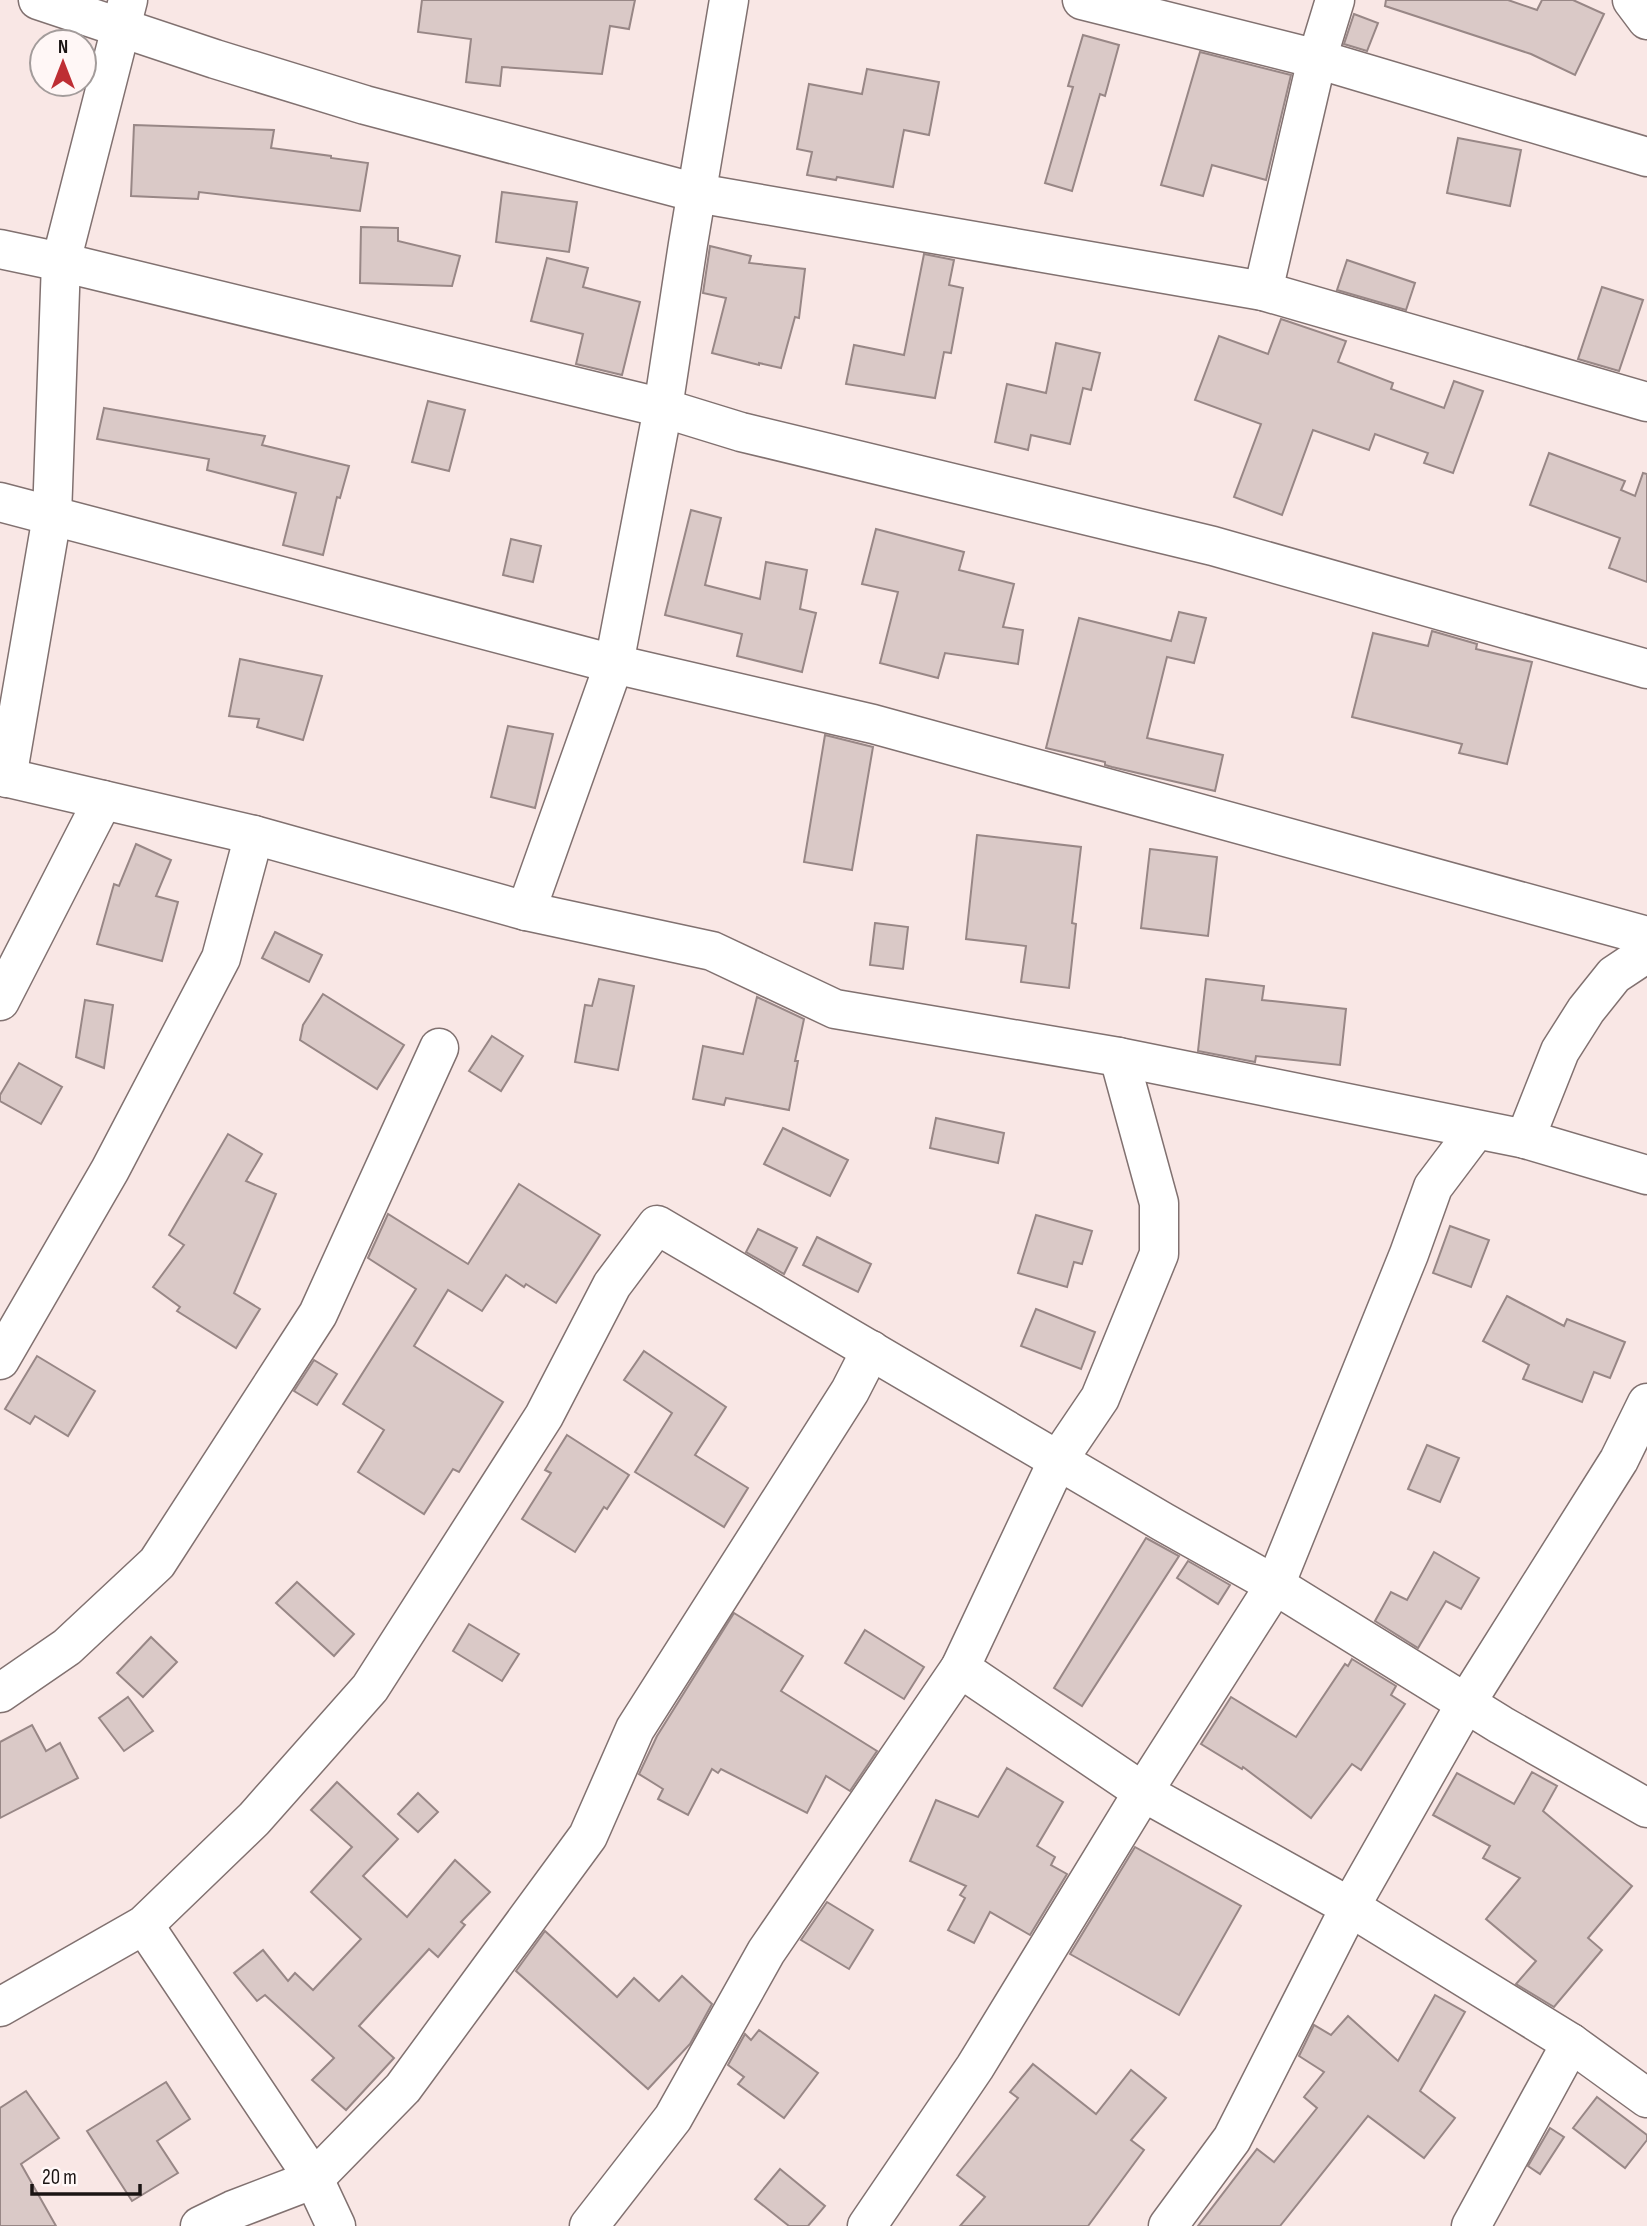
<svg xmlns="http://www.w3.org/2000/svg" width="1647" height="2226" viewBox="0 0 1647 2226" font-family="'Sofia Sans Condensed',sans-serif">
<style>
.building{fill:#dac9c7;stroke:#988786;stroke-width:2}
.lines{fill:none;stroke-linecap:round;stroke-linejoin:round}
.minor-casing{stroke:#817170;stroke-width:41}
.minor{stroke:#fff;stroke-width:38}
</style>
<rect width="100%" height="100%" fill="#f9e7e5"/>
<g class="building">
<polygon points="422,0 635,0 629,29 610,26 602,74 502,67 500,86 466,82 471,39 418,32"/>
<polygon points="1386,0 1508,0 1537,10 1542,0 1573,0 1604,14 1575,75 1531,54 1385,6"/>
<polygon points="1354,14 1378,23 1367,51 1344,44"/>
<polygon points="1083,35 1119,45 1105,96 1100,94 1072,191 1045,183 1073,87 1068,86"/>
<polygon points="1200,52 1291,75 1266,180 1212,165 1203,196 1161,185"/>
<polygon points="867,69 939,82 929,135 904,130 893,187 837,177 836,180 807,175 812,152 797,149 809,84 862,94"/>
<polygon points="134,125 274,130 271,148 331,156 331,158 368,163 360,211 199,192 198,199 131,196"/>
<polygon points="1458,138 1521,150 1510,206 1447,193"/>
<polygon points="502,192 577,202 569,252 496,242"/>
<polygon points="361,227 398,228 398,241 460,256 452,286 360,283"/>
<polygon points="710,246 751,256 749,263 805,269 799,318 795,317 781,368 759,363 759,365 712,353 726,298 703,293"/>
<polygon points="924,254 954,260 949,285 963,288 951,353 944,352 935,398 846,384 854,345 904,355"/>
<polygon points="547,258 588,268 583,287 640,302 622,375 576,364 583,334 531,321"/>
<polygon points="1347,260 1415,283 1406,310 1337,290"/>
<polygon points="1602,287 1643,300 1619,371 1578,359"/>
<polygon points="1281,319 1346,341 1338,362 1393,383 1391,389 1444,408 1454,381 1483,391 1453,473 1424,463 1428,453 1375,434 1369,450 1313,430 1282,515 1234,497 1261,424 1195,400 1219,336 1268,354"/>
<polygon points="1056,343 1100,353 1091,390 1083,388 1070,444 1031,435 1028,450 995,442 1007,384 1046,393"/>
<polygon points="428,401 465,410 449,471 412,462"/>
<polygon points="104,408 265,436 262,445 349,466 340,498 337,497 323,555 283,545 296,493 207,470 209,459 97,439"/>
<polygon points="1549,453 1625,481 1621,490 1635,496 1643,473 1647,474 1647,582 1609,568 1620,538 1530,505"/>
<polygon points="691,510 721,518 705,585 760,599 766,562 807,570 800,609 816,613 802,672 737,656 742,634 665,615"/>
<polygon points="876,529 964,552 959,570 1014,584 1003,627 1023,630 1018,664 945,653 938,678 880,663 898,592 862,584"/>
<polygon points="511,539 541,546 533,582 503,575"/>
<polygon points="1179,612 1206,618 1194,663 1167,657 1147,738 1223,755 1215,791 1112,767 1105,765 1105,762 1046,748 1079,618 1171,641"/>
<polygon points="1432,631 1477,644 1476,649 1532,662 1507,764 1459,753 1462,744 1352,717 1373,633 1428,646"/>
<polygon points="240,659 322,676 303,740 257,727 259,719 229,716"/>
<polygon points="508,726 553,734 535,808 491,797"/>
<polygon points="825,735 873,747 852,870 804,862"/>
<polygon points="977,835 1081,847 1072,923 1076,924 1069,988 1021,982 1026,946 966,939"/>
<polygon points="136,844 171,860 156,896 178,902 162,961 97,944 114,884 119,886"/>
<polygon points="1150,849 1217,857 1208,936 1141,928"/>
<polygon points="875,923 908,927 903,969 870,965"/>
<polygon points="275,932 322,955 309,982 262,958"/>
<polygon points="599,979 634,986 618,1070 575,1062 585,1005 592,1006"/>
<polygon points="1206,979 1264,986 1262,1000 1346,1009 1340,1065 1256,1056 1255,1062 1198,1051"/>
<polygon points="323,994 404,1045 377,1089 300,1040 303,1025"/>
<polygon points="757,997 804,1019 795,1061 798,1061 789,1110 726,1098 724,1105 693,1099 703,1046 743,1054"/>
<polygon points="85,1000 113,1005 104,1068 76,1057"/>
<polygon points="492,1036 523,1056 501,1091 469,1071"/>
<polygon points="19,1063 62,1087 41,1124 0,1101 0,1095"/>
<polygon points="936,1118 1004,1133 998,1163 930,1148"/>
<polygon points="783,1128 848,1160 830,1196 764,1164"/>
<polygon points="228,1134 262,1154 246,1181 276,1194 234,1293 260,1309 236,1348 177,1311 180,1307 153,1287 184,1245 169,1235"/>
<polygon points="519,1184 600,1235 556,1303 526,1284 524,1287 506,1275 482,1311 448,1290 414,1346 503,1402 459,1472 453,1469 424,1514 358,1472 384,1430 343,1404 416,1289 368,1258 388,1214 468,1264"/>
<polygon points="1036,1215 1092,1231 1082,1264 1074,1262 1067,1287 1018,1273"/>
<polygon points="1450,1226 1489,1240 1471,1287 1433,1273"/>
<polygon points="758,1229 797,1248 784,1274 746,1252"/>
<polygon points="817,1237 871,1264 858,1292 803,1265"/>
<polygon points="1507,1296 1564,1326 1567,1319 1625,1342 1610,1378 1594,1372 1582,1402 1523,1379 1529,1365 1483,1341"/>
<polygon points="1036,1309 1095,1332 1081,1369 1021,1346"/>
<polygon points="644,1351 726,1407 695,1455 748,1488 724,1527 635,1472 672,1413 624,1380"/>
<polygon points="37,1356 95,1391 68,1436 35,1416 30,1424 5,1409"/>
<polygon points="314,1360 337,1374 317,1405 294,1391"/>
<polygon points="567,1435 629,1475 607,1509 604,1507 575,1552 522,1519 551,1473 545,1470"/>
<polygon points="1427,1445 1459,1458 1440,1502 1408,1489"/>
<polygon points="1146,1538 1179,1556 1082,1706 1054,1688"/>
<polygon points="1434,1552 1479,1578 1461,1609 1446,1601 1418,1648 1375,1621 1391,1592 1407,1600"/>
<polygon points="1188,1561 1230,1585 1218,1604 1177,1578"/>
<polygon points="297,1582 354,1634 334,1656 276,1603"/>
<polygon points="734,1613 803,1656 781,1691 877,1751 850,1791 826,1776 807,1813 721,1769 718,1773 712,1769 688,1815 658,1799 663,1789 639,1774 657,1736"/>
<polygon points="469,1624 519,1654 502,1681 453,1651"/>
<polygon points="865,1630 924,1667 904,1699 845,1663"/>
<polygon points="151,1637 177,1662 143,1697 117,1673"/>
<polygon points="1352,1659 1396,1686 1391,1695 1405,1704 1361,1770 1352,1764 1311,1818 1243,1767 1242,1769 1201,1744 1231,1697 1296,1737 1345,1664 1348,1666"/>
<polygon points="128,1697 153,1731 124,1751 99,1718"/>
<polygon points="32,1725 46,1751 60,1743 78,1778 0,1818 0,1742"/>
<polygon points="1007,1768 1063,1802 1037,1846 1055,1857 1051,1865 1067,1874 1030,1935 990,1912 974,1943 948,1930 965,1898 960,1895 966,1886 910,1861 936,1800 978,1817"/>
<polygon points="1532,1772 1557,1786 1543,1811 1632,1886 1588,1938 1602,1950 1554,2007 1516,1984 1536,1961 1486,1919 1520,1878 1483,1858 1490,1846 1433,1815 1457,1773 1514,1804"/>
<polygon points="337,1782 398,1839 363,1876 407,1917 455,1860 490,1892 461,1922 465,1925 438,1957 429,1949 359,2026 394,2058 346,2110 312,2080 334,2058 265,1995 257,2001 234,1973 263,1950 288,1981 295,1973 313,1990 361,1939 311,1892 352,1847 311,1810"/>
<polygon points="418,1793 438,1812 418,1832 398,1814"/>
<polygon points="1135,1847 1241,1906 1179,2015 1070,1954"/>
<polygon points="827,1902 873,1930 849,1969 801,1940"/>
<polygon points="545,1931 617,1997 634,1978 659,2001 682,1976 712,2004 690,2044 648,2089 516,1971"/>
<polygon points="1435,1995 1465,2012 1420,2091 1455,2118 1424,2158 1368,2116 1280,2226 1198,2226 1257,2149 1274,2162 1317,2108 1304,2097 1324,2072 1299,2056 1314,2025 1331,2035 1348,2016 1398,2061"/>
<polygon points="759,2030 818,2073 784,2118 738,2084 744,2077 728,2065 745,2034 751,2040"/>
<polygon points="1033,2064 1096,2114 1131,2070 1166,2098 1131,2140 1144,2150 1088,2226 960,2226 985,2197 957,2175 1018,2098 1010,2092"/>
<polygon points="166,2082 190,2119 157,2141 178,2173 132,2201 87,2131"/>
<polygon points="26,2091 59,2138 21,2164 56,2226 0,2226 0,2108"/>
<polygon points="1597,2097 1647,2135 1647,2140 1625,2168 1573,2128"/>
<polygon points="1550,2128 1564,2137 1540,2174 1528,2166"/>
<polygon points="780,2169 825,2206 808,2226 789,2226 755,2199"/>
</g>
<g class="lines">
<defs>
<g id="minor">
<polyline points="38,0 215,59 365,105 697,193 1263,291 1647,402"/>
<polyline points="1082,0 1317,59 1647,157"/>
<polyline points="1632,0 1647,20"/>
<polyline points="0,249 61,262 663,408 741,432 1213,546 1647,669"/>
<polyline points="1263,291 1317,59 1335,0"/>
<polyline points="0,502 614,664 873,724 1647,936"/>
<polyline points="0,776 254,835 526,911 712,951 835,1009 1119,1057 1525,1139 1647,1175"/>
<polyline points="7,778 52,516 61,262 128,0"/>
<polyline points="526,911 614,664 663,408 688,244 729,0"/>
<polyline points="0,1001 103,800"/>
<polyline points="1525,1139 1560,1051 1586,1010 1614,975 1647,953"/>
<polyline points="0,1360 110,1170 221,958 254,835"/>
<polyline points="960,1668 1143,1792 1350,1907 1571,2043 1647,2098"/>
<polyline points="0,1693 67,1647 157,1563 318,1314 439,1048"/>
<polyline points="144,1925 314,2179 336,2226"/>
<polyline points="0,2007 144,1925 254,1819 370,1688 544,1416 612,1285 657,1225 1163,1522 1275,1585 1501,1725 1647,1808"/>
<polyline points="200,2226 233,2210 314,2179 403,2088 588,1836 635,1729 850,1391 871,1350"/>
<polyline points="589,2226 673,2118 766,1952 960,1668 1058,1460 1100,1398 1159,1254 1159,1203 1119,1057"/>
<polyline points="867,2226 975,2067 1143,1792 1275,1585 1409,1254 1433,1187 1476,1130"/>
<polyline points="1168,2226 1232,2139 1350,1907 1466,1703 1619,1460 1647,1403"/>
<polyline points="1471,2226 1571,2043"/>
</g>
</defs>
<use href="#minor" class="minor-casing"/>
<use href="#minor" class="minor"/>
</g>
<g transform="translate(63 63)"><circle r="33" fill="#fff7f6" stroke="#a39c9b" stroke-width="2"/>
<path d="M0-5L12 26L0 18L-12 26Z" fill="#be2e34"/>
<text y="-10" font-size="19" font-weight="bold" text-anchor="middle" fill="#1a1413">N</text>
</g>
<path d="M32 2184v10h108v-10" fill="none" stroke="#1a1413" stroke-width="3.5"/>
<text x="42" y="2184" font-size="21" fill="#1a1413" stroke="#fff7f6" stroke-width="5" paint-order="stroke">20 m</text>
</svg>
